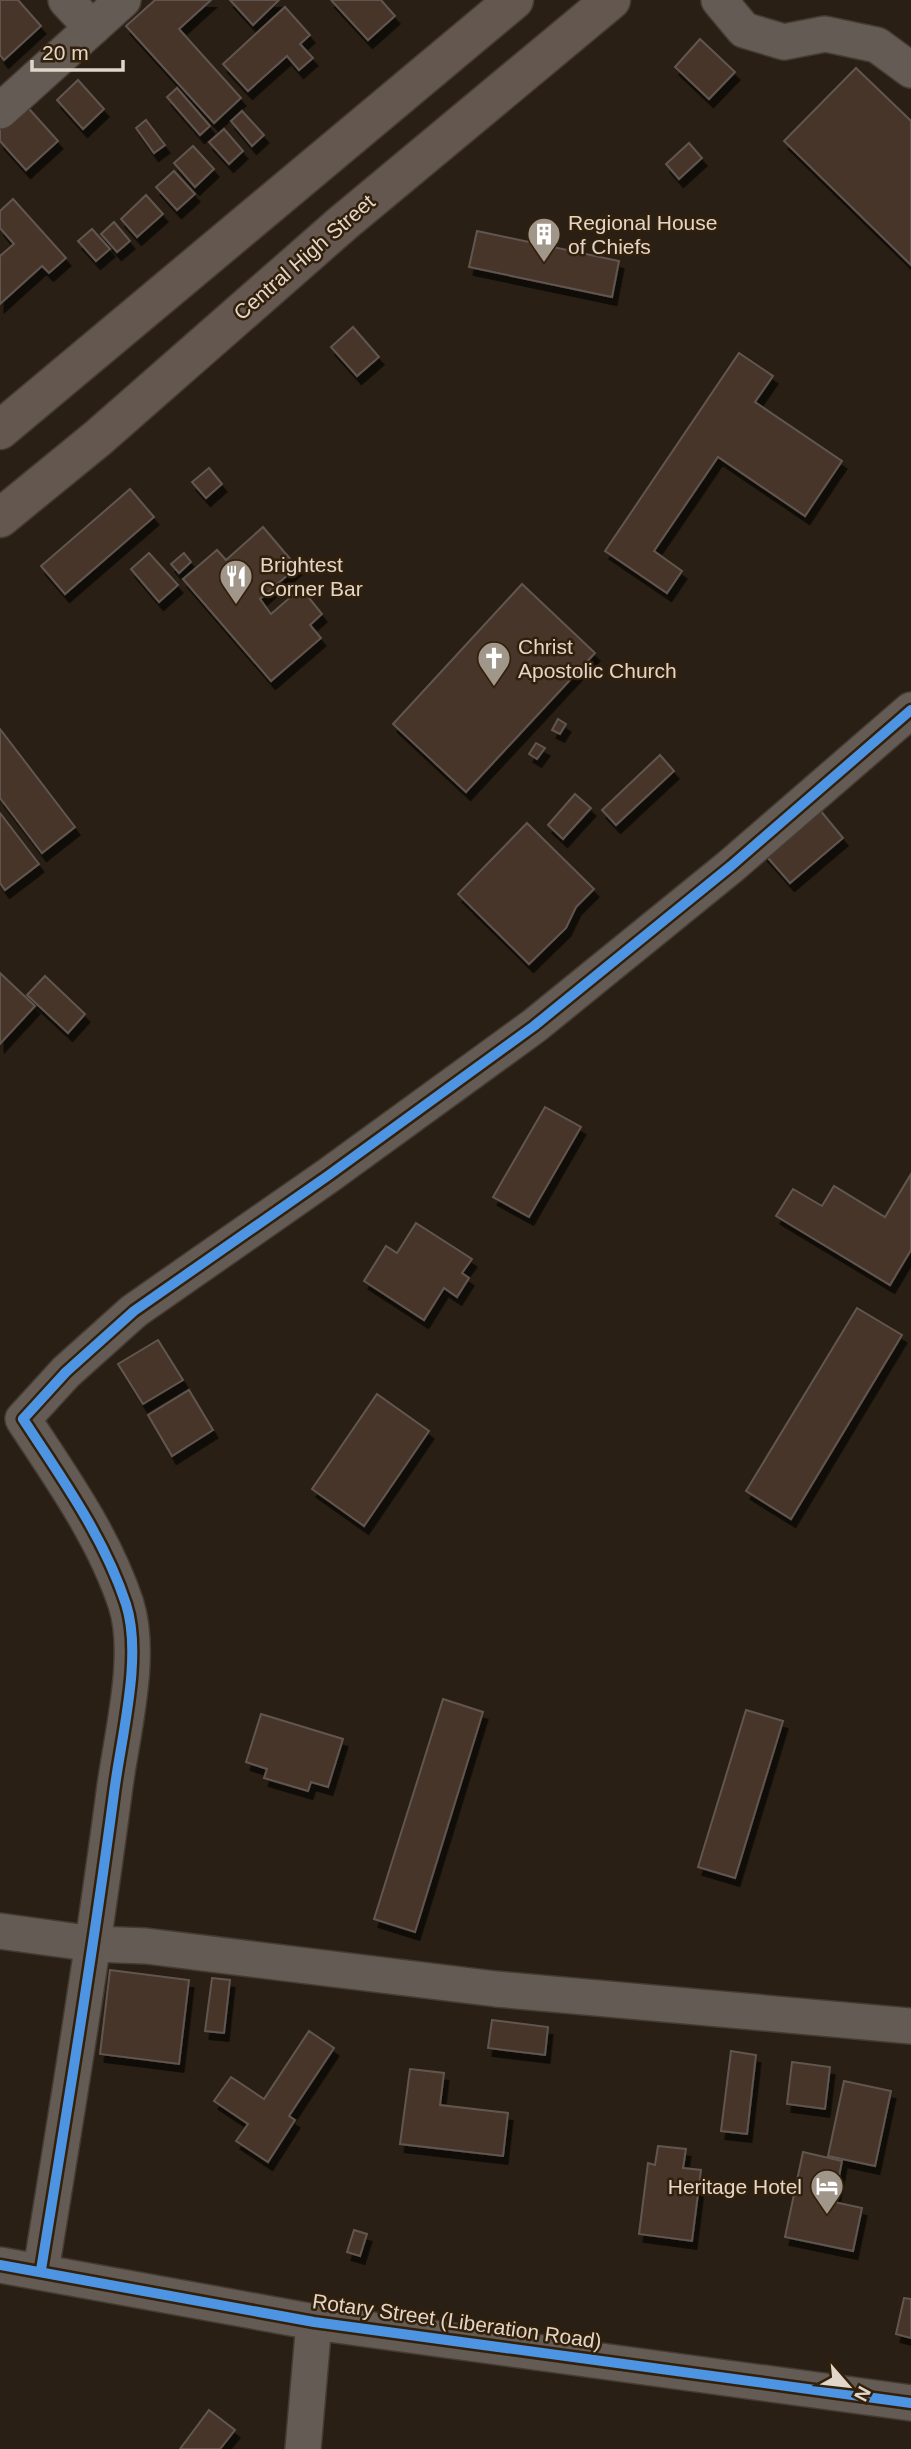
<svg xmlns="http://www.w3.org/2000/svg" width="911" height="2449" viewBox="0 0 911 2449" font-family="Helvetica,sans-serif">
<style>
.building{fill:#47342b;stroke:#615750;stroke-width:2;filter:url(#shadow)}
.lines{fill:none;stroke-linecap:round;stroke-linejoin:round}
.minor-casing{stroke:#443b33;stroke-width:38}
.highway-casing{stroke:#443b33;stroke-width:41}
.minor{stroke:#645c54;stroke-width:35}
.highway{stroke:#645750;stroke-width:38}
.cycleway-casing{stroke:#32200b;stroke-width:15}
.cycleway{stroke:#4d94e3;stroke-width:10}
.labels{text-anchor:middle;dominant-baseline:central;stroke-width:5;stroke-linejoin:round;paint-order:stroke}
.poi-label{font-size:21px;fill:#e2d6ca;stroke:#32200b;text-anchor:start}
.street-label{font-size:21px;fill:#e2d6ca;stroke:#32200b}
</style>
<defs>
<filter id="shadow"><feDropShadow dx="4.5" dy="8" stdDeviation="0" flood-color="#0009"/></filter>
</defs>
<rect width="100%" height="100%" fill="#291f14"/>
<g class="building">
<polygon points="0,0 18,0 41,26 4,60 0,55"/>
<polygon points="155,0 211,0 179,29 241,98 214,123 126,26"/>
<polygon points="230,0 279,0 253,25"/>
<polygon points="331,0 381,0 395,16 368,40"/>
<polygon points="285,7 310,35 300,44 313,58 299,70 287,56 248,91 223,64"/>
<polygon points="700,39 735,72 709,99 675,67"/>
<polygon points="856,68 911,121 911,265 784,141"/>
<polygon points="78,80 104,109 83,129 57,100"/>
<polygon points="177,88 210,126 200,135 167,97"/>
<polygon points="22,101 58,141 26,170 0,141 0,122"/>
<polygon points="242,111 264,135 252,146 231,121"/>
<polygon points="146,120 165,145 154,153 136,128"/>
<polygon points="224,129 243,151 229,164 209,142"/>
<polygon points="689,143 702,158 679,179 666,164"/>
<polygon points="193,146 214,169 195,187 174,163"/>
<polygon points="174,171 195,194 177,210 156,187"/>
<polygon points="146,195 163,214 137,237 121,219"/>
<polygon points="13,199 66,258 49,273 42,266 0,304 0,256 14,244 0,228 0,211"/>
<polygon points="114,222 130,241 117,252 101,234"/>
<polygon points="92,229 110,249 96,261 78,241"/>
<polygon points="477,231 619,261 612,297 469,267"/>
<polygon points="353,327 379,357 357,376 331,347"/>
<polygon points="739,353 773,376 755,402 842,461 805,516 718,457 654,551 682,571 667,593 605,551"/>
<polygon points="209,468 222,484 206,498 192,482"/>
<polygon points="130,489 154,517 65,594 41,566"/>
<polygon points="263,527 297,567 260,599 271,614 301,588 322,614 310,625 321,638 271,681 183,579 217,550 226,560"/>
<polygon points="149,553 178,585 159,602 131,569"/>
<polygon points="184,553 191,562 179,573 171,564"/>
<polygon points="522,584 595,653 466,792 393,724"/>
<polygon points="558,719 566,724 560,734 552,730"/>
<polygon points="0,729 75,827 42,853 0,798"/>
<polygon points="536,743 545,748 537,759 529,754"/>
<polygon points="660,755 674,771 616,825 602,810"/>
<polygon points="575,794 591,808 563,839 548,825"/>
<polygon points="815,804 843,838 790,883 761,850"/>
<polygon points="0,813 39,864 5,890 0,883"/>
<polygon points="527,823 594,889 576,907 566,928 529,964 458,894"/>
<polygon points="0,973 35,1006 0,1044"/>
<polygon points="45,976 85,1014 68,1033 27,995"/>
<polygon points="545,1107 581,1127 529,1217 493,1197"/>
<polygon points="911,1174 911,1250 890,1285 776,1216 793,1189 822,1206 834,1186 885,1217"/>
<polygon points="416,1223 472,1259 462,1273 469,1278 457,1297 444,1288 424,1320 364,1281 386,1246 397,1253"/>
<polygon points="857,1308 902,1335 791,1519 746,1491"/>
<polygon points="158,1340 183,1380 143,1404 118,1364"/>
<polygon points="189,1390 213,1430 172,1456 148,1415"/>
<polygon points="377,1394 429,1431 364,1526 312,1489"/>
<polygon points="443,1699 483,1712 415,1932 374,1919"/>
<polygon points="746,1710 783,1721 735,1878 698,1867"/>
<polygon points="261,1714 343,1739 328,1787 311,1782 308,1791 264,1778 267,1769 246,1762"/>
<polygon points="110,1970 189,1980 179,2064 100,2054"/>
<polygon points="212,1978 230,1980 224,2033 205,2031"/>
<polygon points="492,2020 548,2027 545,2055 488,2048"/>
<polygon points="309,2031 334,2048 289,2116 295,2120 268,2162 236,2141 248,2124 214,2101 231,2077 264,2099"/>
<polygon points="731,2051 756,2055 747,2134 721,2131"/>
<polygon points="792,2062 830,2067 825,2109 787,2104"/>
<polygon points="410,2069 444,2073 440,2105 508,2113 503,2156 400,2144"/>
<polygon points="844,2081 891,2091 875,2166 828,2156"/>
<polygon points="658,2146 686,2149 683,2168 701,2170 692,2241 639,2234 648,2163 655,2165"/>
<polygon points="803,2152 842,2161 834,2202 862,2208 853,2251 785,2237"/>
<polygon points="354,2230 367,2234 360,2256 347,2252"/>
<polygon points="904,2298 911,2299 911,2338 896,2334"/>
<polygon points="209,2410 235,2430 220,2449 180,2449"/>
</g>
<g class="lines">
<defs>
<g id="minor">
<polyline points="66,0 92,28"/>
<polyline points="719,0 744,30 784,42 825,34 877,45 911,70"/>
<polyline points="0,111 123,0"/>
<polyline points="0,1931 94,1944 146,1946 496,1989 911,2026"/>
<polyline points="0,2265 314,2322 911,2403"/>
<path d="M 41,2270 C 67,2111 93,1952 114,1793 C 121,1737 143,1657 126,1604 C 104,1537 61,1477 23,1419 L 66,1372 L 134,1311 L 329,1175 L 534,1026 L 731,866 L 911,710"/>
<polyline points="303,2449 314,2322"/>
</g>
<g id="highway">
<polyline points="0,430 514,0"/>
<polyline points="0,518 98,438 343,223 611,0"/>
</g>
</defs>
<use href="#minor" class="minor-casing"/>
<use href="#highway" class="highway-casing"/>
<use href="#minor" class="minor"/>
<use href="#highway" class="highway"/>
<defs>
<g id="cycleway">
<polyline points="0,2265 314,2322 911,2403"/>
<path d="M 41,2270 C 67,2111 93,1952 114,1793 C 121,1737 143,1657 126,1604 C 104,1537 61,1477 23,1419 L 66,1372 L 134,1311 L 329,1175 L 534,1026 L 731,866 L 911,710"/>
</g>
</defs>
<use href="#cycleway" class="cycleway-casing"/>
<use href="#cycleway" class="cycleway"/>
</g>
<defs>
<symbol id="building-pin" viewBox="-11 -11 22 30"><path d="M0 17L-7.5 6A9.5 9.5 0 1 1 7.5 6Z" fill="#a1968a" stroke="#32200b"/><path d="M-4-6H4V6H1V3H-1V6H-4ZM-2.5-4.3h1.7v1.8h-1.7ZM.8-4.3h1.7v1.8H.8ZM-2.5-1h1.7V.8h-1.7ZM.8-1h1.7V.8H.8Z" fill="#fff"/></symbol>
<symbol id="restaurant-pin" viewBox="-11 -11 22 30"><path d="M0 17L-7.5 6A9.5 9.5 0 1 1 7.5 6Z" fill="#a1968a" stroke="#32200b"/><path d="M-5-6h1v4h1v-4h1v4h1v-4h1v5L-1.5 .5V6h-2V.5L-5-1ZM5-6V6H3V1.5H1.5Q1.5-4 5-6Z" fill="#fff"/></symbol>
<symbol id="church-pin" viewBox="-11 -11 22 30"><path d="M0 17L-7.5 6A9.5 9.5 0 1 1 7.5 6Z" fill="#a1968a" stroke="#32200b"/><path d="M-1.2-6h2.4v3.5h3.3v2.4h-3.3V6h-2.4V-.1h-3.3v-2.4h3.3Z" fill="#fff"/></symbol>
<symbol id="hotel-pin" viewBox="-11 -11 22 30"><path d="M0 17L-7.5 6A9.5 9.5 0 1 1 7.5 6Z" fill="#a1968a" stroke="#32200b"/><path d="M-6-4.5h1.5V1H6V5H4.5V3h-9V5H-6ZM-4 0a1.8 1.8 0 1 1 3.6 0ZM.5 0V-2.5h3Q6-2.5 6 0Z" fill="#fff"/></symbol>
</defs>
<g fill-rule="evenodd">
<use href="#building-pin" x="525" y="215" width="38" height="52"/>
<use href="#restaurant-pin" x="217" y="557" width="38" height="52"/>
<use href="#church-pin" x="475" y="639" width="38" height="52"/>
<use href="#hotel-pin" x="808" y="2167" width="38" height="52"/>
</g>
<g class="labels">
<g class="poi-label">
<text x="568" y="222">Regional House<tspan x="568" dy="24">of Chiefs</tspan></text>
<text x="260" y="564">Brightest<tspan x="260" dy="24">Corner Bar</tspan></text>
<text x="518" y="646">Christ<tspan x="518" dy="24">Apostolic Church</tspan></text>
<text x="802" y="2186" text-anchor="end">Heritage Hotel</text>
</g>
<g class="street-label">
<text transform="translate(304 257) rotate(-41)">Central High Street</text>
<text transform="translate(457 2321) rotate(8)">Rotary Street (Liberation Road)</text>
</g>
</g>
<g transform="translate(848 2386) rotate(118)" stroke="#32200b" stroke-width="5" paint-order="stroke">
<path d="M0-5L12 26L0 18L-12 26Z" fill="#e2d6ca"/>
<text y="-10" font-size="19" font-weight="bold" text-anchor="middle" fill="#e2d6ca">N</text>
</g>
<path d="M32 60v10h91v-10" fill="none" stroke="#e2d6ca" stroke-width="3.5"/>
<text x="42" y="60" font-size="21" fill="#e2d6ca" stroke="#32200b" stroke-width="5" paint-order="stroke">20 m</text>
</svg>
